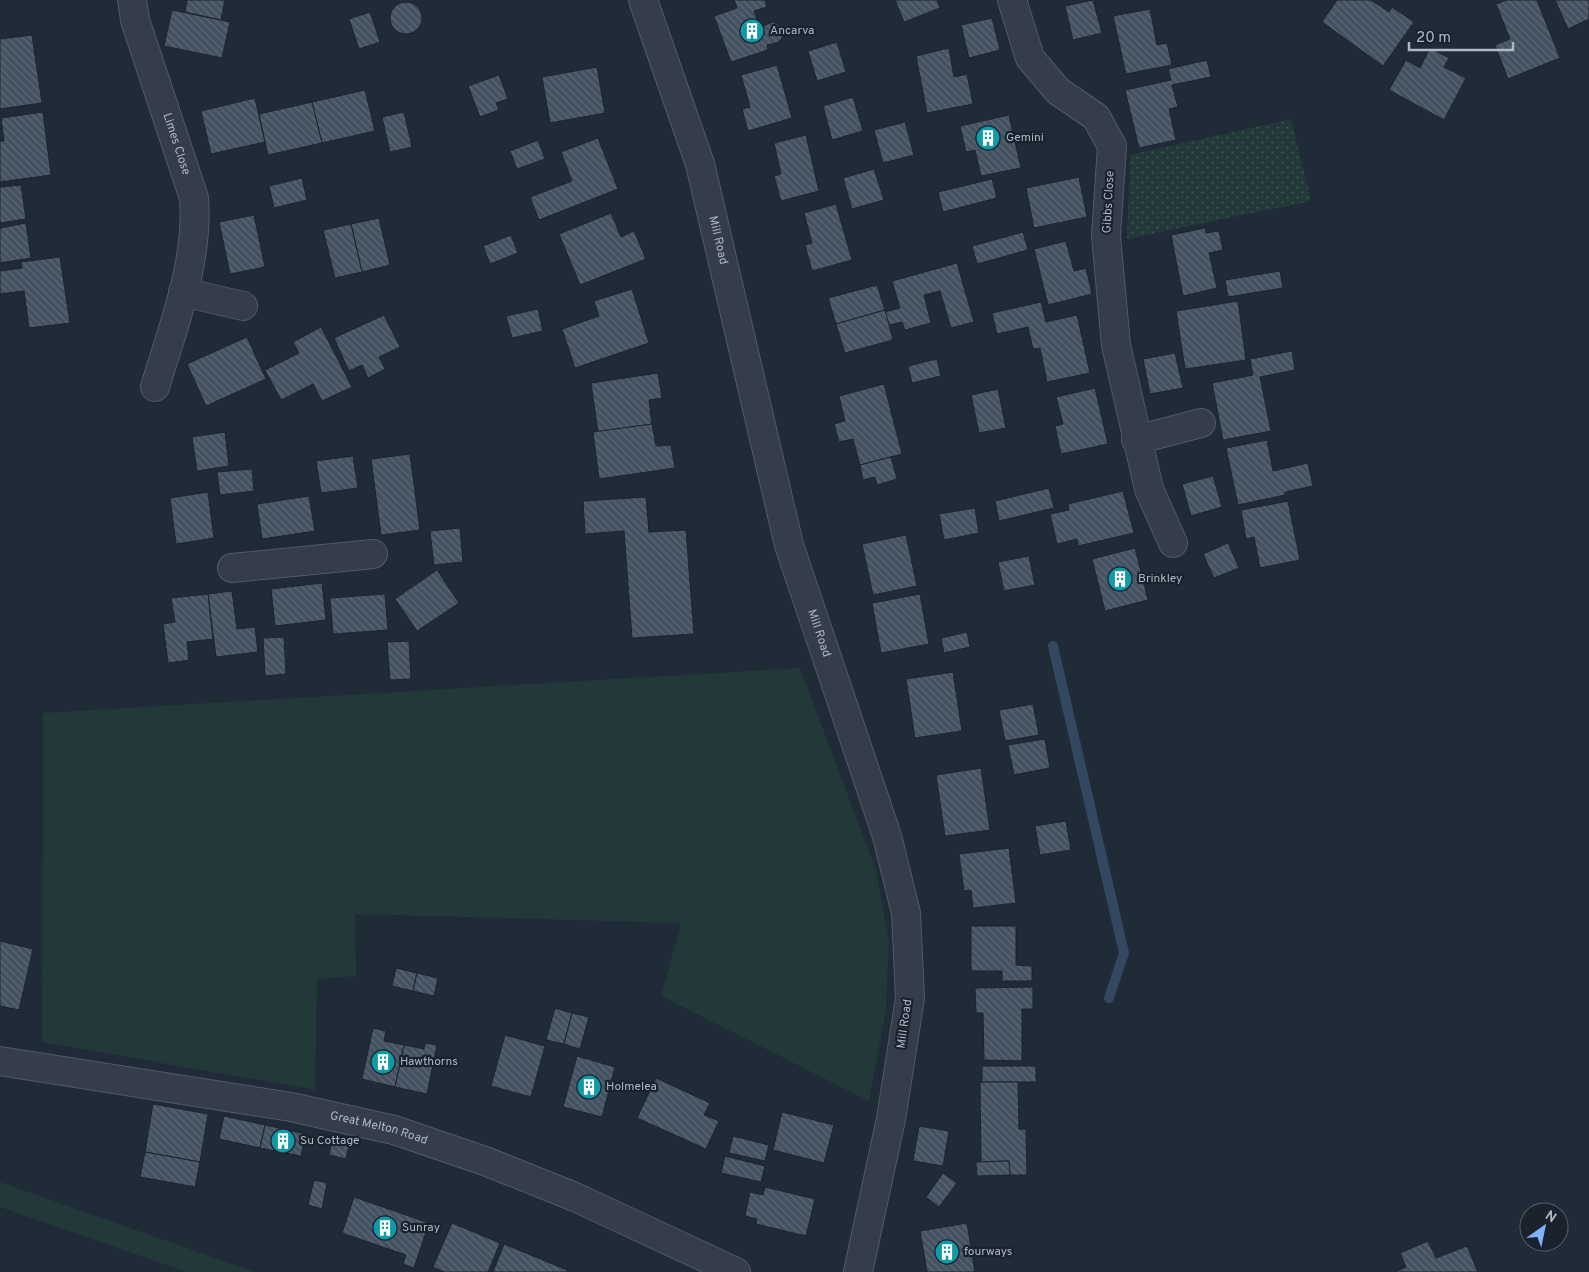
<svg xmlns="http://www.w3.org/2000/svg" width="1589" height="1272" viewBox="0 0 1589 1272" font-family="Overpass,sans-serif">
<style>
.grass{fill:url(#grass-dots)}
.garden{fill:#223839}
.lines{fill:none;stroke-linecap:round;stroke-linejoin:round}
.stream{stroke:#334860;stroke-width:10}
.building{fill:url(#building-back-hatch);stroke:#1b242f}
.minor-casing{stroke:#515b66;stroke-width:30}
.minor{stroke:#343d49;stroke-width:28}
.labels{text-anchor:middle;dominant-baseline:central;stroke-width:4.5;stroke-linejoin:round;paint-order:stroke}
.poi-label{font-size:12px;fill:#aeb8c5;stroke:#19222d;text-anchor:start}
.street-label{font-size:12px;fill:#aeb8c5;stroke:#19222d}
</style>
<defs>
<pattern id="grass-dots" width="8" height="8" patternUnits="userSpaceOnUse" patternTransform="scale(1.25)"><rect width="8" height="8" fill="#223839"/><path d="M2 2h.1M6 6h.1" fill="none" stroke="#405354" stroke-width="1.8" stroke-linecap="round"/></pattern>
<pattern id="building-back-hatch" width="6" height="6" patternUnits="userSpaceOnUse" patternTransform="scale(1.25)"><rect width="6" height="6" fill="#435160"/><path d="M-1 5l2 2M0 0l6 6M5-1l2 2" fill="none" stroke="#5c6875"/></pattern>
</defs>
<rect width="100%" height="100%" fill="#202b38"/>
<polygon class="grass" points="1291,119 1311,201 1127,239 1130,155"/>
<g class="garden">
<polygon points="800,668 876,870 889,941 886,1010 869,1101 661,996 681,923 355,914 356,976 317,979 315,1090 42,1042 43,713"/>
<polygon points="0,1182 255,1272 187,1272 0,1207"/>
</g>
<g class="lines">
<polyline class="stream" points="1053,646 1124,953 1109,998"/>
</g>
<g class="building">
<polygon points="187,0 225,0 221,20 185,12"/>
<polygon points="734,0 765,0 767,7 754,11 760,27 773,22 782,27 784,35 779,42 767,45 768,50 731,62 714,16 737,8"/>
<polygon points="895,0 937,0 940,8 904,22"/>
<polygon points="1093,0 1102,33 1073,40 1065,6"/>
<polygon points="1337,0 1371,0 1389,12 1392,7 1414,22 1383,66 1322,22"/>
<polygon points="1507,0 1537,0 1560,58 1508,79 1495,45 1510,39 1496,4"/>
<polygon points="1555,0 1589,0 1589,19 1568,29"/>
<circle cx="406" cy="18" r="16"/>
<polygon points="1150,9 1157,45 1167,43 1172,65 1126,74 1113,16"/>
<polygon points="172,10 230,22 222,58 164,46"/>
<polygon points="370,12 380,42 359,49 349,19"/>
<polygon points="992,18 1000,50 969,58 961,25"/>
<polygon points="32,35 42,103 0,109 0,39"/>
<polygon points="837,42 846,72 817,81 808,51"/>
<polygon points="949,48 954,77 967,74 973,104 927,113 916,56"/>
<polygon points="1430,48 1449,58 1444,67 1466,78 1444,120 1389,90 1406,60 1420,68"/>
<polygon points="1207,60 1211,77 1172,85 1178,107 1169,109 1176,140 1139,148 1125,90 1171,80 1168,69"/>
<polygon points="777,65 792,118 748,131 742,109 750,107 741,75"/>
<polygon points="597,67 605,113 550,123 542,77"/>
<polygon points="499,75 508,99 496,103 499,110 480,117 468,86"/>
<polygon points="365,90 375,131 322,143 312,102"/>
<polygon points="853,97 863,131 832,140 823,106"/>
<polygon points="255,98 265,142 211,154 201,111"/>
<polygon points="312,102 322,143 268,155 259,114"/>
<polygon points="43,112 51,175 0,182 0,141 4,141 1,118"/>
<polygon points="404,112 412,147 390,152 382,117"/>
<polygon points="1009,115 1021,168 981,176 975,150 966,152 960,126"/>
<polygon points="905,122 914,155 883,163 874,130"/>
<polygon points="806,135 819,191 781,201 774,176 781,174 774,143"/>
<polygon points="598,138 618,189 539,220 530,197 572,181 561,152"/>
<polygon points="538,140 545,159 517,169 510,151"/>
<polygon points="874,169 884,200 852,209 843,178"/>
<polygon points="1079,177 1087,217 1034,228 1026,188"/>
<polygon points="302,178 307,200 274,208 269,186"/>
<polygon points="992,179 997,198 943,212 938,192"/>
<polygon points="21,185 26,219 0,223 0,187"/>
<polygon points="836,204 852,260 812,271 805,245 812,243 804,213"/>
<polygon points="611,213 621,237 634,231 646,259 580,285 559,234"/>
<polygon points="254,215 265,267 230,274 219,222"/>
<polygon points="379,218 390,265 362,272 351,224"/>
<polygon points="26,223 31,258 0,263 0,228"/>
<polygon points="351,224 362,272 335,278 323,230"/>
<polygon points="1205,228 1206,233 1219,231 1223,250 1209,253 1217,288 1183,296 1171,235"/>
<polygon points="1023,232 1028,250 977,264 972,246"/>
<polygon points="511,235 518,253 490,264 483,246"/>
<polygon points="1066,241 1074,271 1086,268 1092,294 1048,305 1034,249"/>
<polygon points="60,257 70,323 29,328 24,291 0,294 0,271 22,268 21,262"/>
<polygon points="957,263 974,322 951,328 940,291 924,295 931,323 905,330 902,322 889,325 885,312 900,308 892,281"/>
<polygon points="1280,271 1283,288 1228,297 1225,280"/>
<polygon points="877,285 885,310 836,324 828,298"/>
<polygon points="632,289 649,343 575,368 562,329 599,316 594,301"/>
<polygon points="1238,301 1246,360 1185,369 1176,311"/>
<polygon points="1041,302 1046,322 1077,315 1090,373 1047,382 1040,348 1033,349 1028,327 997,334 992,313"/>
<polygon points="538,309 543,331 512,338 506,316"/>
<polygon points="885,310 893,340 845,353 836,324"/>
<polygon points="384,315 400,347 379,357 385,369 368,378 362,365 349,371 334,338"/>
<polygon points="321,327 352,387 322,401 313,384 281,400 265,370 299,353 293,342"/>
<polygon points="247,337 266,379 206,406 187,364"/>
<polygon points="1292,351 1295,370 1260,377 1271,431 1223,440 1212,383 1253,375 1250,359"/>
<polygon points="1175,353 1183,388 1150,394 1143,359"/>
<polygon points="937,359 941,376 912,383 908,366"/>
<polygon points="658,373 662,398 649,400 652,424 598,432 591,383"/>
<polygon points="884,384 902,454 860,465 853,439 839,442 834,424 845,421 839,396"/>
<polygon points="1095,388 1108,444 1061,454 1055,426 1063,424 1056,397"/>
<polygon points="998,389 1006,428 979,433 971,395"/>
<polygon points="652,424 656,446 671,445 675,468 599,479 593,432"/>
<polygon points="225,432 229,466 197,471 192,437"/>
<polygon points="1267,440 1273,471 1308,463 1313,486 1285,492 1285,495 1238,505 1226,448"/>
<polygon points="410,454 420,530 381,535 371,459"/>
<polygon points="353,456 358,488 321,493 316,461"/>
<polygon points="891,457 897,479 877,485 875,477 863,480 860,465"/>
<polygon points="252,469 254,491 220,495 217,472"/>
<polygon points="1213,476 1222,507 1191,516 1182,484"/>
<polygon points="1049,488 1054,508 999,521 995,501"/>
<polygon points="1123,491 1134,533 1078,546 1077,539 1057,544 1050,514 1069,510 1068,504"/>
<polygon points="208,492 214,538 176,544 170,498"/>
<polygon points="309,496 315,531 262,539 257,504"/>
<polygon points="646,497 649,532 686,530 694,634 632,638 624,531 585,534 583,501"/>
<polygon points="1288,501 1300,560 1260,568 1254,537 1246,539 1241,510"/>
<polygon points="975,508 979,533 944,540 939,514"/>
<polygon points="460,528 463,562 434,565 430,531"/>
<polygon points="906,535 917,586 873,595 862,544"/>
<polygon points="1228,543 1239,568 1214,578 1203,554"/>
<polygon points="1135,548 1148,600 1105,611 1092,559"/>
<polygon points="1029,556 1035,585 1004,591 998,562"/>
<polygon points="437,570 459,603 417,631 395,599"/>
<polygon points="322,583 326,620 275,626 271,589"/>
<polygon points="232,591 237,629 255,627 258,652 216,657 208,594"/>
<polygon points="208,594 213,639 187,642 189,660 168,663 163,624 175,622 171,598"/>
<polygon points="385,594 388,630 333,634 330,598"/>
<polygon points="920,594 929,644 881,653 872,603"/>
<polygon points="967,632 970,647 944,653 941,638"/>
<polygon points="284,637 286,674 265,676 263,638"/>
<polygon points="409,641 411,679 390,680 387,642"/>
<polygon points="953,672 962,731 915,738 906,679"/>
<polygon points="1033,704 1039,735 1005,741 999,710"/>
<polygon points="1045,739 1050,768 1014,775 1008,745"/>
<polygon points="981,768 990,830 945,836 936,775"/>
<polygon points="1066,821 1071,850 1040,855 1035,826"/>
<polygon points="1009,848 1016,903 973,908 971,890 964,891 959,854"/>
<polygon points="971,926 1016,926 1016,965 1032,966 1032,981 1002,981 1002,971 971,971"/>
<polygon points="0,941 33,949 19,1010 0,1006"/>
<polygon points="396,968 417,973 413,991 392,986"/>
<polygon points="417,973 438,978 434,996 413,991"/>
<polygon points="1033,987 1033,1009 1022,1009 1022,1061 984,1060 983,1013 976,1013 975,988"/>
<polygon points="555,1008 572,1013 564,1044 546,1040"/>
<polygon points="572,1013 589,1017 580,1049 564,1044"/>
<polygon points="373,1028 386,1031 384,1041 404,1045 395,1087 362,1079"/>
<polygon points="505,1035 545,1046 531,1097 491,1086"/>
<polygon points="425,1043 437,1045 427,1094 395,1087 404,1045 424,1049"/>
<polygon points="577,1056 615,1067 602,1117 563,1107"/>
<rect x="982" y="1066" width="54" height="16"/>
<polygon points="656,1078 710,1103 704,1115 719,1121 706,1149 637,1118"/>
<polygon points="980,1082 1018,1082 1019,1129 1026,1129 1027,1175 1010,1175 1009,1161 981,1162"/>
<polygon points="153,1104 208,1114 200,1162 145,1152"/>
<polygon points="782,1112 834,1125 824,1163 773,1150"/>
<polygon points="224,1116 265,1125 260,1148 219,1139"/>
<polygon points="265,1125 306,1134 301,1156 260,1148"/>
<polygon points="919,1126 949,1131 943,1166 913,1161"/>
<polygon points="733,1136 769,1145 765,1161 729,1153"/>
<polygon points="332,1141 349,1145 346,1159 329,1155"/>
<polygon points="145,1152 200,1162 195,1187 140,1177"/>
<polygon points="725,1156 765,1166 761,1182 721,1173"/>
<polygon points="1009,1161 1010,1175 977,1176 976,1162"/>
<polygon points="943,1173 957,1183 939,1207 926,1197"/>
<polygon points="314,1180 327,1183 322,1209 308,1205"/>
<polygon points="765,1187 815,1199 806,1236 756,1224 757,1219 745,1216 750,1192 763,1195"/>
<polygon points="354,1197 429,1223 414,1268 403,1264 406,1255 342,1233"/>
<polygon points="452,1223 500,1243 488,1272 444,1272 433,1267"/>
<polygon points="967,1223 975,1272 927,1272 920,1231"/>
<polygon points="1428,1241 1436,1258 1467,1246 1478,1272 1395,1272 1406,1267 1400,1253"/>
<polygon points="504,1244 567,1270 566,1272 493,1272"/>
</g>
<g class="lines">
<defs>
<g id="minor">
<path id="s1" d="M 132,0 L 135,20 L 194,198 C 199,262 173,327 155,387"/>
<path id="s2" d="M 643,0 L 700,164 L 789,545 L 887,836 L 906,913 L 910,998 L 891,1119 L 858,1272"/>
<polyline points="1012,0 1030,58 1058,91 1096,117 1112,146 1106,236 1116,345 1149,489 1173,543"/>
<polyline points="183,292 243,306"/>
<polyline points="1136,440 1201,423"/>
<polyline points="232,568 373,554"/>
<path id="s3" d="M 0,1061 L 291,1107 L 394,1130 L 485,1161 L 575,1197 L 736,1272"/>
</g>
</defs>
<use href="#minor" class="minor-casing"/>
<use href="#minor" class="minor"/>
</g>
<defs>
<symbol id="building-disc" viewBox="-11 -11 22 22"><circle r="9.5" fill="#0f9aa8" stroke="#19222d"/><path d="M-4-6H4V6H1V3H-1V6H-4ZM-2.5-4.3h1.7v1.8h-1.7ZM.8-4.3h1.7v1.8H.8ZM-2.5-1h1.7V.8h-1.7ZM.8-1h1.7V.8H.8Z" fill="#fff"/></symbol>
</defs>
<g fill-rule="evenodd">
<use href="#building-disc" x="738" y="17" width="28" height="28"/>
<use href="#building-disc" x="974" y="124" width="28" height="28"/>
<use href="#building-disc" x="1106" y="565" width="28" height="28"/>
<use href="#building-disc" x="369" y="1048" width="28" height="28"/>
<use href="#building-disc" x="575" y="1073" width="28" height="28"/>
<use href="#building-disc" x="269" y="1127" width="28" height="28"/>
<use href="#building-disc" x="371" y="1214" width="28" height="28"/>
<use href="#building-disc" x="933" y="1238" width="28" height="28"/>
</g>
<g class="labels">
<g class="poi-label">
<text x="770" y="31">Ancarva</text>
<text x="1006" y="138">Gemini</text>
<text x="1138" y="579">Brinkley</text>
<text x="400" y="1062">Hawthorns</text>
<text x="606" y="1087">Holmelea</text>
<text x="300" y="1141">Su Cottage</text>
<text x="402" y="1228">Sunray</text>
<text x="964" y="1252">fourways</text>
</g>
<g class="street-label">
<text stroke="none"><textPath href="#s1" startOffset="151">Limes Close</textPath></text>
<text transform="translate(1109 202) rotate(-87)">Gibbs Close</text>
<text stroke="none"><textPath href="#s2" startOffset="252">Mill Road</textPath></text>
<text stroke="none"><textPath href="#s2" startOffset="658">Mill Road</textPath></text>
<text transform="translate(905 1024) rotate(-82)">Mill Road</text>
<text stroke="none"><textPath href="#s3" startOffset="385">Great Melton Road</textPath></text>
</g>
</g>
<g transform="translate(1544 1227) rotate(33)"><circle r="24" fill="#19222d" stroke="#555e6a"/>
<path d="M0-4L9 19L0 12L-9 19Z" fill="#80b3f9"/>
<text y="-8" font-size="14" font-weight="bold" text-anchor="middle" fill="#aeb8c5">N</text>
</g>
<path d="M1409 42v8h104v-8" fill="none" stroke="#aeb8c5" stroke-width="2.5"/>
<text x="1416" y="42" font-size="15" fill="#aeb8c5" stroke="#19222d" stroke-width="4" paint-order="stroke">20 m</text>
</svg>
